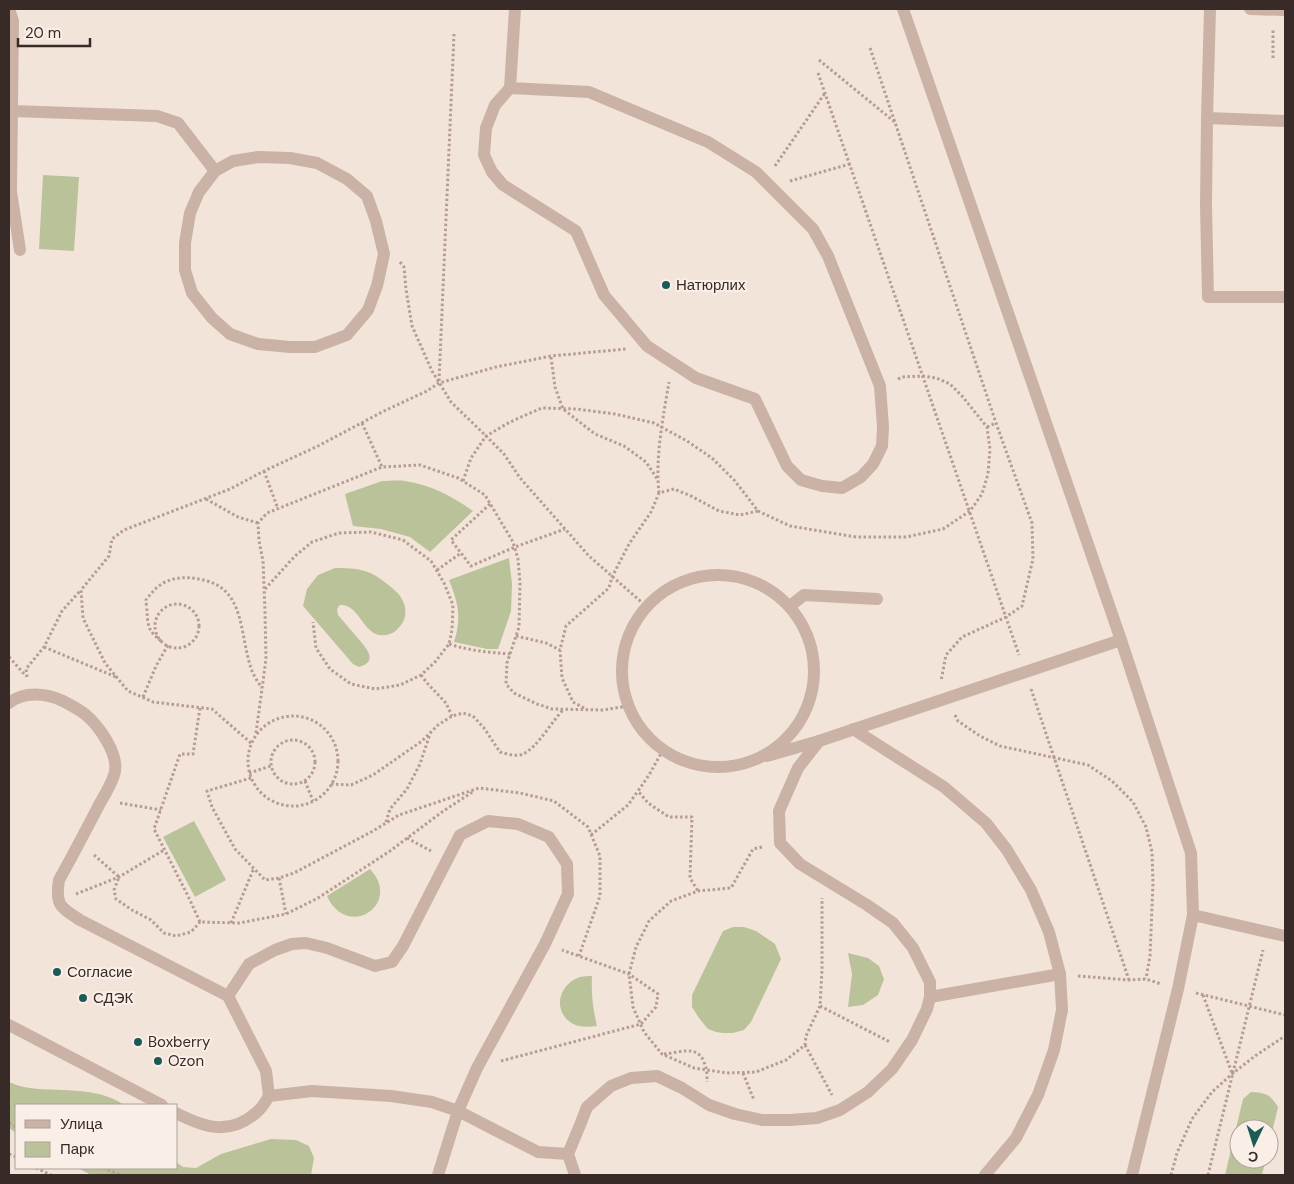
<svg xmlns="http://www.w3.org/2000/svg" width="1294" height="1184" viewBox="0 0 1294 1184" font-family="'DM Sans',sans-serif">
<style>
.green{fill:#bac29a}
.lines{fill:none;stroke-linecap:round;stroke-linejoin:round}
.path{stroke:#b79c90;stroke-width:3;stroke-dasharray:2.5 2.5;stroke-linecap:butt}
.service{stroke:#cbb2a6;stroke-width:12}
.minor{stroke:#cbb2a6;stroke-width:12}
.tertiary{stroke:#cbb2a6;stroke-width:12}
.poi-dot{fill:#1b5a57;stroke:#faefe7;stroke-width:2}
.labels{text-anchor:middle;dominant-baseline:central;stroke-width:4;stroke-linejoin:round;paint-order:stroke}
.poi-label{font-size:15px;fill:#372a27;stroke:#faefe7;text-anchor:start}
</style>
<rect width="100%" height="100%" fill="#f3e4da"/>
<g class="green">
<polygon points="43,175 79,177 74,251 39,249"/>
<path d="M 382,481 C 389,481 398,480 405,481 C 431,485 452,496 473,511 L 430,552 L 410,537 L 381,529 L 353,526 L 345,494 Z"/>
<path d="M 509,558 L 512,584 L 511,611 L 498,649 L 487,649 L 454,642 C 462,617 458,603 449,580 Z"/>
<path d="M 335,568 C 349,568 363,568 376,576 C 382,580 396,590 400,596 C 406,604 408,617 401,625 C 396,631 393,634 386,635 C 363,639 361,604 340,605 L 337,609 L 338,615 C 344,622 350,629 357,637 C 365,647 380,661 359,667 L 353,664 L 303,606 L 307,589 L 318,575 Z"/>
<polygon points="194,821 226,880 195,897 163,837"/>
<path d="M 370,869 C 403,904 347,941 327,896 Z"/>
<polygon points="733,927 744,927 756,931 775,944 781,959 751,1022 744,1030 733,1033 723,1033 716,1032 708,1029 699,1018 692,1007 692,995 723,931"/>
<polygon points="848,953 868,958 879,966 884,979 878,995 863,1005 848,1007 852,974"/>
<path d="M 592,976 C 591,993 593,1009 597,1026 C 589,1027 578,1028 570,1022 C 552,1009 560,983 580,977 C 584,976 588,976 592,976 Z"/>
<path d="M 9,1082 C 14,1084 19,1086 24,1087 C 56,1093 96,1085 124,1105 L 16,1105 L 16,1133 L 9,1128 Z"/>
<path d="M 1251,1092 C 1266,1093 1270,1094 1278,1107 L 1269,1145 L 1269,1129 L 1239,1129 L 1239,1159 L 1266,1159 L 1262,1175 L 1225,1175 L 1243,1099 Z"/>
<polygon points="271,1139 296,1140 309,1146 314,1158 311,1175 91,1175 78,1168 176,1168 176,1162 183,1167 196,1168 221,1154"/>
</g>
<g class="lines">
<g class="path">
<polyline points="870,48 996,423 1032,523 1033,559 1022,606 1006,617 962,637 946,655 941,681"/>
<polyline points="1273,58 1273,28"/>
<polyline points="819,60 896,123"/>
<polyline points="818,73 1019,655"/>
<polyline points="775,166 825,93"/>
<polyline points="790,181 850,164"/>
<polyline points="400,262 404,267 406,289 412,326 432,371 451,402 482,432 504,454 520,478 589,556 647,607"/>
<polyline points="551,357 555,387 563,409 595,434 624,446 646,462 658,480"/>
<polyline points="439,381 454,34"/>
<polyline points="362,423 382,467"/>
<polyline points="987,427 996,423"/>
<polyline points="264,471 278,509"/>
<polyline points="463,481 471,458 486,436 510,422 542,408 576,409 615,414 654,423 687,441 712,458 735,481 758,511 790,526 856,537 906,537 943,529 970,511 982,494 988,474 990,449 987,427 962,396 950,384 936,378 923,376 902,377 896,380"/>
<path d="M 659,493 C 655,457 663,418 669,382"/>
<polyline points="206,499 238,517 258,523"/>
<polyline points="490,504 451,540 471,566 515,547 565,529"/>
<polyline points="437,570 461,553"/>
<polyline points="265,589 295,556 312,542 339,533 371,532 403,540 431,561 444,583 453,605 452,630 449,644 435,662 421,675 400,685 375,689 351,684 330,669 316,648 313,622"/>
<circle cx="177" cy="626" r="22"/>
<polyline points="516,636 546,643 560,650"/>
<path d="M 161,641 C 149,631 148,628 147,612 C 147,609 146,603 146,600 C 147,598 149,596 151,594 C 164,576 187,575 207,581 C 245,591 240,637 251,668 C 253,675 258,682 262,688"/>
<path d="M 449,644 C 471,651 487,652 510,654"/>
<polyline points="44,647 116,677"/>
<polyline points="9,657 26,676"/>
<polyline points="421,675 427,683 446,703 452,716"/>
<polyline points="27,677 26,669 44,647 62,611 80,591"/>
<polyline points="1031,689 1129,980"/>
<polyline points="143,697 156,666 168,645"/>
<polyline points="200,708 193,754 180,754 154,829 188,896 200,922 239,923 286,914 318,898 390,851 442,812 474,791"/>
<polyline points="584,708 573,702 562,678 560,650 566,626 609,588 612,577 629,544 651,512 659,493 674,489 691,496 719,511 740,515 758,511"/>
<polyline points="955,715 958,721 980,736 1000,746 1088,765 1112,781 1133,802 1146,827 1152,852 1153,883 1150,956 1146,979"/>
<circle cx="293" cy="761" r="45"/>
<polyline points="256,733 266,659 265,611 263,561 259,541 258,523 267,513 382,467 420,465 458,478 485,495 513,542 518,559 520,583 519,627 507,663 506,684 514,693 537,704 552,709 603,710 628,706"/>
<circle cx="293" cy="762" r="22"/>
<polyline points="251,743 212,709 153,702 128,691 105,663 83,618 81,590 109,556 112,539 124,530 230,489 264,471 318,446 384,411 427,391 439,383 496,367 551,356 626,349"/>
<polyline points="663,750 649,775 638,791 648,803 669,817 692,817 690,878 698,891"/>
<polyline points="249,773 271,766"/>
<polyline points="251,778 207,791 212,807 235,849 265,880 279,878 294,873 373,831 399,815 479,788 520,793 554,801 588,827 600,856 600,896 579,956"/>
<polyline points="305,781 313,801"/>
<path d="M 331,784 L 351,785 L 373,775 L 422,741 L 438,725 L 452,716 L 463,713 L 473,716 L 484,728 L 500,752 C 507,754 517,757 523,754 C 538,747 552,721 563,710"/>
<polyline points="120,803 161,810"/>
<polyline points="386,822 390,809 407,789 420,764 430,734"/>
<polyline points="591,835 628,805 638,791"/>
<polyline points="407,838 431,851"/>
<polyline points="762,847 753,849 731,888 698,891 671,901 649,921 636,947 629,974 633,1007 644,1032 662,1054 694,1068 727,1073 756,1072 786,1060 805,1045 806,1036 820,1006 822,970 822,898"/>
<polyline points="94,855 119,877 114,890 116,899 132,910 151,920 164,933 176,936 191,932 200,922"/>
<polyline points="279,878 286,914"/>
<polyline points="76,894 119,877 164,850"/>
<polyline points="231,923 254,868"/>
<polyline points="1078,976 1129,980 1146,979 1161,984"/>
<polyline points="1196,993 1285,1015"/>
<polyline points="1203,995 1232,1073"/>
<polyline points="820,1006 890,1042"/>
<polyline points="805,1045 832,1095"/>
<path d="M 664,1054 C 679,1053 697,1044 704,1062 C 707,1069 707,1074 707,1082"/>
<polyline points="501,1061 641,1024 656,1007 658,994 629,974 562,950"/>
<polyline points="743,1073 754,1100"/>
<polyline points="9,1123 16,1127"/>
<polyline points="9,1154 16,1157"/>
<polyline points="36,1168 51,1175"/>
<polyline points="103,1168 121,1175"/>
<polyline points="1171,1175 1177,1153 1192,1119 1212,1092 1232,1074 1255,1056 1285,1036"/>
<polyline points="1208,1175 1263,950"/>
</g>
<g class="service">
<polyline points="9,9 13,21 11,192 20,250"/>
<polyline points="510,88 589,92 708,142 756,172 813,229 828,256 880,386 883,427 882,446 873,464 861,477 842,488 822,486 801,480 787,466 755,399 696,378 647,346 604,295 576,231 503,185 492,172 484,155 486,128 495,105 510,88 515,9"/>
<polyline points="12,111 157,116 178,123 215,171"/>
<polyline points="1207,118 1210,9"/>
<polyline points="1285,121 1207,118 1206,205 1208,297 1285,297"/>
<polygon points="258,157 290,158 317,163 347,179 367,196 376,221 384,254 377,286 368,310 347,335 315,347 290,347 258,344 230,334 212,318 192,293 185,270 185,243 190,213 199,192 215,171 233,161"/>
<circle cx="718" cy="671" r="96"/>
<polyline points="790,606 804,595 877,599"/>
<path d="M 9,703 C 24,691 46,693 63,701 C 70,705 79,709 86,715 C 99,726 118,753 115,771 C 114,780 104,796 99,805 C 86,830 73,855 59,880 C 55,905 60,907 80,920 L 228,996 L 266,1071 L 269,1096"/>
<polyline points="853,729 944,787 986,823 1007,850 1031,890 1049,932 1060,974 1062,1010 1054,1050 1038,1095 1016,1138 985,1175"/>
<polyline points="819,741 798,768 779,811 780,843 800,864 867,905 893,923 913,948 930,982 930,997 1060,974"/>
<polyline points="767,756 819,741 1121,640"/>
<polyline points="228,996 249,964 275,950 292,944 306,943 327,948 375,966 392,962 403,946 460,835 488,821 518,824 549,837 567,864 568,894 545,944 477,1068 458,1111 438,1175"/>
<polyline points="9,1025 162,1105"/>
<path d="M 176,1113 C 205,1128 230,1136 257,1112 C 262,1108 266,1101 269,1096 L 312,1091 L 391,1096 L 432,1102 L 458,1111 L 538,1152 L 568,1154"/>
<polyline points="575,1175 568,1154 580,1125 587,1107 611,1086 631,1078 657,1076 682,1088 709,1105 735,1114 762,1120 790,1120 817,1118 840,1110 868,1092 892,1069 912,1040 927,1009 930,997"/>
</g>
<g class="minor">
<polyline points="903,9 1121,640 1191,853 1193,915 1178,989 1132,1175"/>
<polyline points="1193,915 1285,936"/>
</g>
<polyline class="tertiary" points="1250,9 1285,10"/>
</g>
<g class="poi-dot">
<circle cx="666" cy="285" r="5"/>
<circle cx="57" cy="972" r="5"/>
<circle cx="83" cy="998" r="5"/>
<circle cx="138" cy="1042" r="5"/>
<circle cx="158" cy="1061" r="5"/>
</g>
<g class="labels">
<g class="poi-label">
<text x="676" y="285">Натюрлих</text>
<text x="67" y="972">Согласие</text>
<text x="93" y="998">СДЭК</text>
<text x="148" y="1042">Boxberry</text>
<text x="168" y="1061">Ozon</text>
</g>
</g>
<rect width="1294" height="1184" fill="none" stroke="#372a27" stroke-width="20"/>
<rect x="15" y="1104" width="162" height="65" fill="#faefe7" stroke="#aca09a"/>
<rect x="25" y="1120" width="25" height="8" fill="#cbb2a6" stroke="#aca09a"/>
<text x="60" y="1129" font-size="15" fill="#372a27">Улица</text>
<rect x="25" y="1142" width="25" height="15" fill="#bac29a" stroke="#aca09a"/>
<text x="60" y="1154" font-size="15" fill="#372a27">Парк</text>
<g transform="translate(1254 1144) rotate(184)"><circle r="24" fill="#faefe7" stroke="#aca09a"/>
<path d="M0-4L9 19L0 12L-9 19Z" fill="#1b5a57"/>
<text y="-8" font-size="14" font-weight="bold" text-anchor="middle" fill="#372a27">С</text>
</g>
<path d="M18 38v8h72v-8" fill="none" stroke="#372a27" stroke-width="2.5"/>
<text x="25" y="38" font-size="15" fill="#372a27" stroke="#faefe7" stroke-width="4" paint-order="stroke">20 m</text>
</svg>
